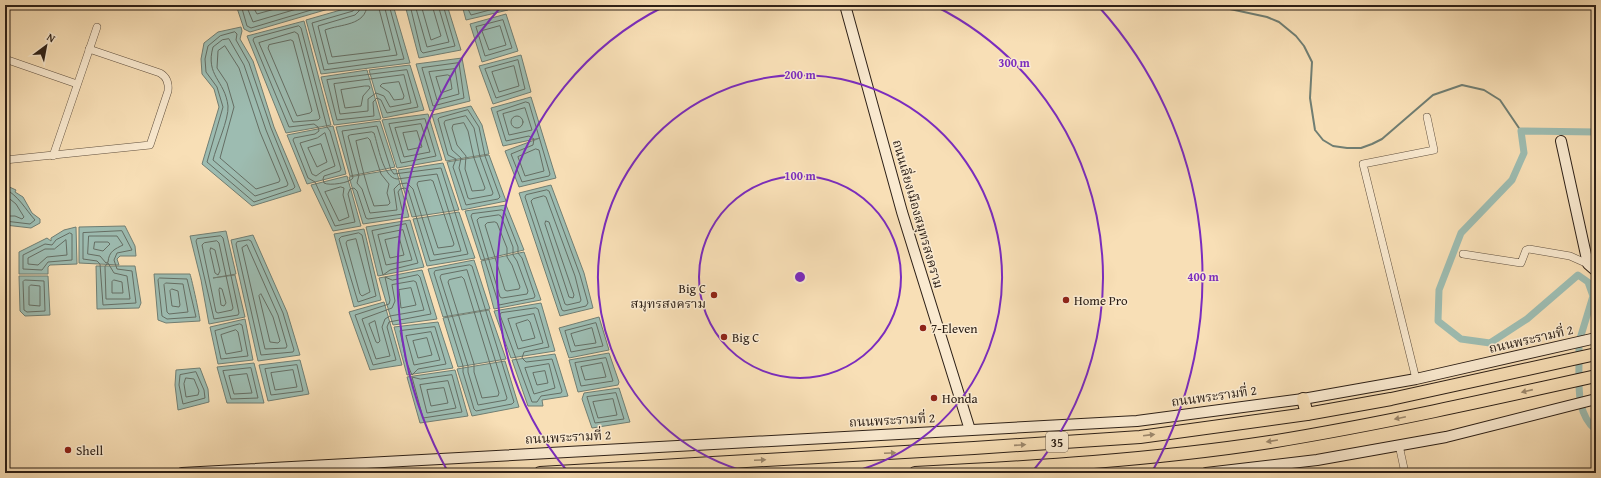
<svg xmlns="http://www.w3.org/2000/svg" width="1601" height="478" viewBox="0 0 1601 478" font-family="'Gentium Book Plus','Noto Serif Thai',serif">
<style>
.water{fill:#9dbcb1;stroke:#707e73}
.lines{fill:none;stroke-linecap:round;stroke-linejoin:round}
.shore{stroke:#656e64;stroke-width:1}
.stream{stroke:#707e73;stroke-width:2}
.canal{stroke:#9dbcb1;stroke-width:7}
.minor-casing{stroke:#60503f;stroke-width:8}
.secondary-casing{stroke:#2d2017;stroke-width:12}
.trunk-casing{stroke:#2d2017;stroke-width:14}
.minor{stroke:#faead0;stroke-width:7}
.secondary{stroke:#faead0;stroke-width:10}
.trunk{stroke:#f8dfb6;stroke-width:12}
.oneway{fill:#9d896e}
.ring{fill:none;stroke:#7b2cbf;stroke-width:2}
.poi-dot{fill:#8f2418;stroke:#faead0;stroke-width:1.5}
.labels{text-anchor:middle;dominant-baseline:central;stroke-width:3;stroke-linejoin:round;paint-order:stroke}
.shield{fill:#faead0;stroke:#6a5d4e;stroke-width:1}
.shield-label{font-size:12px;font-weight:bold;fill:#2d2017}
.street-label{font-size:13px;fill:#2d2017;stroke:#faead0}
.poi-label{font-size:13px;fill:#2d2017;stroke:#faead0;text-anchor:start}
.centre{fill:#7b2cbf;stroke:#faead0;stroke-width:2}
.ring-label{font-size:12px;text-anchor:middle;font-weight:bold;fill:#7b2cbf;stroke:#faead0;stroke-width:3;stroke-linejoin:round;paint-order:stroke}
</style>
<rect width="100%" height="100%" fill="#f8dfb6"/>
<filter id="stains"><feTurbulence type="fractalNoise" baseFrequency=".005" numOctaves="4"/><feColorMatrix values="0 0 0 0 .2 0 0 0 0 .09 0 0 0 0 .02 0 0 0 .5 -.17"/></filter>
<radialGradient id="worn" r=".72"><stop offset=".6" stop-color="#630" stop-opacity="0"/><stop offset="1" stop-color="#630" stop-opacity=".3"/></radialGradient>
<g class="water">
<polygon points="236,5 342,5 250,32 244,29"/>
<polygon points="358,5 393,5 410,63 321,74 306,20"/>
<polygon points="405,5 447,5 461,50 419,58"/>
<polygon points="462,5 506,5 508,10 466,20"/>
<polygon points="506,14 518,51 482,62 470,24"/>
<polygon points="304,21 331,125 286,133 247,36"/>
<polygon points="241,27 242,31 240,39 253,61 274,127 301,191 252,206 202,164 219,107 214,89 202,74 201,59 204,43 218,32"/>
<polygon points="521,55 531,92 493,104 479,66"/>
<polygon points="462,58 470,101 430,111 416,64"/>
<polygon points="410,65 424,110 383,118 369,70"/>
<polygon points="367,70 381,119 334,125 321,77"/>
<polygon points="531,97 556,178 519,187 505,151 540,138 503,146 491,108"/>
<polygon points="471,106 482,125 489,154 446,161 432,115"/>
<polygon points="428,114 442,160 397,168 382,120"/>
<polygon points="380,121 395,167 350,176 336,127"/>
<polygon points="333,126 346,174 307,184 287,135"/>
<polygon points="489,155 506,201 462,210 447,162"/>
<polygon points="443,163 459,210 412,217 398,170"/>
<polygon points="396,169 409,217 363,224 349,177"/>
<polygon points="347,176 361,226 333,231 311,185"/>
<polygon points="5,185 16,190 15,192 23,197 32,213 40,219 40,223 31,228 5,225"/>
<polygon points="551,185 584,273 593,308 560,316 519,193"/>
<polygon points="506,205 524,250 481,260 465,211"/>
<polygon points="459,212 475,258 427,266 413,219"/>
<polygon points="410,220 424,267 378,276 366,227"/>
<polygon points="125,226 135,246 136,256 120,256 117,259 119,265 79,263 79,227"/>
<polygon points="76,227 77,264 50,265 48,267 48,274 19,274 19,252 47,238 51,241 51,238 64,230"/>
<polygon points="364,229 381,300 354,307 334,234"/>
<polygon points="226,231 236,274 213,278 235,275 245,317 209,324 201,280 190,236"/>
<polygon points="253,235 287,312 300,355 258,361 231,240"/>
<polygon points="524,252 541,300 494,309 481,261"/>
<polygon points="474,260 490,309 443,317 428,269"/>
<polygon points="96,266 135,266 141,303 139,308 97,309"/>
<polygon points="422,270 437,319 393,325 379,278"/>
<path d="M 154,274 L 190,274 C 192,280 200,317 200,321 L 166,323 L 158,320 Z"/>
<polygon points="19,276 48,276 50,315 25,316 20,311"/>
<polygon points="384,302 402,365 370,370 349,312"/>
<polygon points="541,303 555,351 511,358 494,311"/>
<polygon points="489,310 506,359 458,367 443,318"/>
<polygon points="599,317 609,350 569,358 559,328"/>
<polygon points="245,319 253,360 218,364 210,327"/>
<polygon points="438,322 453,368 407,375 394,327"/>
<polygon points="609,353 619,382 618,385 578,392 569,360"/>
<polygon points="555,354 568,396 542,400 543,406 528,406 512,360"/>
<polygon points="300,360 309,394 268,401 259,365"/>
<polygon points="505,361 519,407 472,416 457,369"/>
<polygon points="254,363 264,403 227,403 217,367"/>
<polygon points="200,368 208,389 209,402 178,410 175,385 176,370"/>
<polygon points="455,370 468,416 420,423 407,377"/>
<polygon points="619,388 630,422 592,428 582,399 584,393"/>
</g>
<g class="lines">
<g class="shore">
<polyline points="241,5 247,26 251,28 328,5"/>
<polyline points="246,5 253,22 310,5"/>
<polyline points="252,5 257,14 289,5"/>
<polyline points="356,5 353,11 312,23 324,70 404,59 389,5"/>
<polyline points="361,5 359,11 355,15 318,26 328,64 397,55 384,5"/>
<path d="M 367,5 C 366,26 340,24 325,30 L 332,57 L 390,50 L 378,5"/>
<polyline points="410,5 421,51 423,53 455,46 443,5"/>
<polyline points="415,5 427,47 449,42 438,5"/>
<polyline points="421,5 431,40 441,36 432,5"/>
<polyline points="466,5 471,15 501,7 502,5"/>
<polygon points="503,20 512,48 485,56 476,27"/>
<path d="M 299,26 L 301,28 L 327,127 L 330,131 L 341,169 L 340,171 L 324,176 L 323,179 L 324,183 C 329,186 350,183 353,178 L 342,131 L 377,126 L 391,170 L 394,174 L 441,168 L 468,254 L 430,261 L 408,190 L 405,188 L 400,189 L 398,192 L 403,214 L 368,219 L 366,218 L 357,191 L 354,188 L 350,189 L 348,194 L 355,222 L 335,226 L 315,182 L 308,178 L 293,140 L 294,138 L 315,134 L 319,131 L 318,127 L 314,124 L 289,127 L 253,40 L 254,38 Z"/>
<polygon points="500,26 506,45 489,50 482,31"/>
<polygon points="235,32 237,34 236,40 249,63 271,128 295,187 293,189 254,202 207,162 223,107 217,87 206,72 205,59 208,46 220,36"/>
<polygon points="295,32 298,34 320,118 318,120 293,122 259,43"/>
<path d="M 229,39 L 244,65 L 266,130 L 288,184 L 287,186 L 255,196 L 213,160 C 216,147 229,119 228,106 C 225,80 205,76 213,47 L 222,40 Z"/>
<polygon points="291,40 293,41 312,111 310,113 297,116 268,48 269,45"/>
<polygon points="225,46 239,68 260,132 280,180 279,182 256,189 220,158 234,107 227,83 217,68 218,51"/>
<polygon points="518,60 525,89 496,98 485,69"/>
<polygon points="459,63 464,98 433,106 422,68"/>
<polygon points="514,66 519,86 499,92 492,72"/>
<polygon points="455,69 459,94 437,100 429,72"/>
<polygon points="407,70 418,107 387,113 381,100 377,98 373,102 374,116 337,120 327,80"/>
<polygon points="404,75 411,103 390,107 384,96 376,93 368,99 368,111 340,114 334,84"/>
<polygon points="448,75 450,76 452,89 441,93 436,77"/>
<polygon points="399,82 404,96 403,99 394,100 389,92 380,86 382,84"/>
<polygon points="365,86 369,86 370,88 363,96 361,106 345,108 341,90"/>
<polygon points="526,102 529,103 550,174 549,176 522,182 511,154 533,145 534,139 529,136 506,141 497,112"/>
<polygon points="525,108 532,130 509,135 503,114"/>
<polygon points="468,110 479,127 485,156 500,197 498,199 466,205 453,167 456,159 448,155 438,119 439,118"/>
<circle cx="517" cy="122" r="6"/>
<polygon points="466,116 474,128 480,157 493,193 492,195 470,199 468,198 459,168 461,158 452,150 444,123 445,121"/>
<polygon points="425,119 436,156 401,163 389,124"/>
<polygon points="464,123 468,131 474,158 485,188 484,190 472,191 465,169 466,156 457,145 452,128 453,125"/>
<polygon points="421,124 430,152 404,157 395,128"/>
<polygon points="417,131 422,147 408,150 403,133"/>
<path d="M 372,132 L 374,133 C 378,145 383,178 397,179 L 437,174 L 461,251 L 434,255 L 413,189 L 407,183 L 399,184 L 394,189 L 397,210 L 370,213 L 362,189 L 357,183 L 359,175 L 348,136 L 350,135 Z"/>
<polygon points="325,133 335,166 323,171 316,176 312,174 300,143 317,138"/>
<path d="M 368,138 L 370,140 L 381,174 L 389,184 L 387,193 L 390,203 L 388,205 L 374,206 C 366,185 361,164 356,141 Z"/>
<polygon points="321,144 327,162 317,167 308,148"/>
<polygon points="536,149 539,150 544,171 525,176 518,157"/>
<polygon points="431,180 433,181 454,244 453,246 438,248 417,184 418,182"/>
<polygon points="341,187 344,188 343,195 349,217 339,221 325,192"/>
<path d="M 5,189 C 18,195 26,210 35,220 L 30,224 L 5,221"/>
<polygon points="547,190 549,191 580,275 588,303 586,306 564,311 562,310 525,197 526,195"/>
<polyline points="5,195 16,204 24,217 22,219 15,216 5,216"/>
<polygon points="544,196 546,197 575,276 581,300 580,302 567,305 565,304 531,201 533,199"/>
<polygon points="502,210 504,211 518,247 518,253 522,258 535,296 534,298 499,305 471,216 472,214"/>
<polygon points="499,215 501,216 513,247 513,255 517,261 528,291 527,294 502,298 500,297 477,220 479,218"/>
<polygon points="546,221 549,222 574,295 573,298 569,297 545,224"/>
<polygon points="495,222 497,223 507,248 507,257 512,265 520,287 519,289 507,291 505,290 485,225 487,223"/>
<polygon points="406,224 418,263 390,270 383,275 372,231"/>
<polygon points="403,230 412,260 386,265 378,235"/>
<polygon points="122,231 132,250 117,253 114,260 117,269 132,271 136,303 103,305 100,264 97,261 83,259 83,233"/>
<polygon points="70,233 72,234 72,260 48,262 42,270 23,269 23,255 45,244 52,245 56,240"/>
<polygon points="359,233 362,235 376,296 358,302 339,239 341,237"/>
<path d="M 89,236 L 117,236 L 123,245 C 115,249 109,251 108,262 L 106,263 L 100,256 L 88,254 Z"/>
<polygon points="221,236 223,238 239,313 238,315 214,319 196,241 197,239"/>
<polygon points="399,237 404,255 390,258 385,240"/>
<polygon points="356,239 370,292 362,296 360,294 346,243 347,241"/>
<polygon points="66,240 67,255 47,257 38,265 28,264 28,258 45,249 54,249"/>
<polygon points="249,240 251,241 283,313 294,350 293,352 261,355 236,244 237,242"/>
<polygon points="217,241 219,243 233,308 232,310 218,313 216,312 202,245 204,243"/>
<polygon points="95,242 108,242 110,244 103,251 94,249"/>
<polygon points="247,245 278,315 287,346 286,348 265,349 242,248"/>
<polygon points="211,248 215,250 220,271 218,275 215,273 210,251"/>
<polygon points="108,263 114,273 127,276 130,299 106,299 105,267"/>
<polygon points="470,265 472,266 514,402 512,404 476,411 474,409 463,372 463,366 434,273 435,271"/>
<polygon points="467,270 507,398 506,400 478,405 468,372 468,366 440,277 441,275"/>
<polygon points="418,275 420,277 431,314 389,322 387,327 396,360 373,365 355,315 389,304 390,300 385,277 392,280"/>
<polygon points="462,277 464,279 499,393 498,396 482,398 474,372 474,364 448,282 449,280"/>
<polygon points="160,278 187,279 196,317 167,319 162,316 158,280"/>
<polygon points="25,280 44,281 45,311 27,312 24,310 23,282"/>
<polygon points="114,280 122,282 123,293 112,293 112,282"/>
<polygon points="414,281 416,282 424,310 390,316 385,319 382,327 390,356 376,359 362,319 392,308 395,301 392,285"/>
<polygon points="166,283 183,284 188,312 169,314 167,312 164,285"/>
<polygon points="31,285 40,286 40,306 29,305 29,287"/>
<polygon points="220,288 222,289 226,303 224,306 221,305 219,290"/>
<polygon points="411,288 416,305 401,308 399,290"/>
<polygon points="172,289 178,291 180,305 179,307 172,306 170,291"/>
<polygon points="261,294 273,317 280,341 278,343 270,342 259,296"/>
<polygon points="536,308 538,309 549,347 524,352 522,358 526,362 552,359 562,391 561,393 541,396 537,402 532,402 500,315 501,313"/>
<polygon points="534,314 543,343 518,349 508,319"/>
<polygon points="528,320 530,322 535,338 522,341 516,324"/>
<polygon points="375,321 380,341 378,343 376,342 369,324"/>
<polygon points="596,323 603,346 571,352 565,331"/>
<polygon points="240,324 242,325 248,356 221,359 215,331"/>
<polygon points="435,327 446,364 418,369 412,375 406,361 400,331"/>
<polygon points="592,328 596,343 575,346 571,334"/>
<polygon points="236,330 238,332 242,351 226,354 221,335"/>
<polygon points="431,332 440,360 414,365 406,336"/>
<polygon points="427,338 432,355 418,358 413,341"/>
<polygon points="606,358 613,381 581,386 575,363"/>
<polygon points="602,363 606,377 585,380 581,367"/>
<polygon points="549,364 555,388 534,394 525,368"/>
<polygon points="297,365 303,391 271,395 265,369"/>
<polygon points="251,368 258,398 231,399 223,371"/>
<polygon points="293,370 297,387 275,390 271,373"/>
<polygon points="545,371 548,383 537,385 533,373"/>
<polygon points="196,372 204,390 205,398 183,404 179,385 180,375"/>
<polygon points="247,374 252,393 234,394 229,376"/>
<polygon points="452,375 462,412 423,418 412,377 420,379"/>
<polygon points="186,378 194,379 199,391 198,395 186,397 184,384"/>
<polygon points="448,381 456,408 427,413 420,385"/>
<polygon points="444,388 448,403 431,406 427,390"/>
<polygon points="616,393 624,419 595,423 587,397"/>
<polygon points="613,399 617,415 598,418 593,402"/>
</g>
<polyline class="stream" points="1221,5 1230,9 1267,17 1279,22 1296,36 1304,46 1312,62 1310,98 1315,130 1323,140 1333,146 1347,148 1361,148 1372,144 1382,139 1433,95 1462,85 1484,90 1500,100 1521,131"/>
<g class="canal">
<polyline points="1579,353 1579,342 1593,296 1588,282 1578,275 1527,319 1490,343 1461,339 1438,321 1439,290 1461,233 1512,180 1524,153 1521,131 1596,132"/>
<path d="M 1579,362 C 1579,385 1576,414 1596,430"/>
</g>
<defs>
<g id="minor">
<polyline points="5,59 77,84"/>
<polyline points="53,156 97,27"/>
<path d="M 5,160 L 150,145 L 168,91 C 169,83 167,77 160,73 L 89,49"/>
<polyline points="1463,254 1521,263 1526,250 1529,249 1570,256 1588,264"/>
<polyline points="1416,379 1363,164 1434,150 1427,117"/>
<polyline points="1399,445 1405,473"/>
</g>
<g id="secondary">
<polyline points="845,5 902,212 970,430"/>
<polyline points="1561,141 1588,264 1596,271"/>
<polyline points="182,473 1137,421 1303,399 1416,379 1596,338"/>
<polyline points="1206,473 1317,460 1446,437 1596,399"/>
</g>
<g id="trunk">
<polyline points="1303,399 1307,414"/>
<polyline points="540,473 974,448 1140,437 1307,414 1391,399 1596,354"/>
<path d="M 915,473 C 1034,467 1153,460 1270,442 C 1380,424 1488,400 1596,376"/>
</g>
</defs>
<use href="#minor" class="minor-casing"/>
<use href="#secondary" class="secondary-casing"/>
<use href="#trunk" class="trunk-casing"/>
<use href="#minor" class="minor"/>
<use href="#secondary" class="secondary"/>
<use href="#trunk" class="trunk"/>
</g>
<defs><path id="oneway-solid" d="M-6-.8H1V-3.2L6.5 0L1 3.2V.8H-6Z"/></defs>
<g class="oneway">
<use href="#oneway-solid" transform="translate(1527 391) rotate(167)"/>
<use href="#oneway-solid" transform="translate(1400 418) rotate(168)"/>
<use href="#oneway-solid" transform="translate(1149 435) rotate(-7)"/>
<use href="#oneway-solid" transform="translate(1272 441) rotate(171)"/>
<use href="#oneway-solid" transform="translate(1020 445) rotate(-4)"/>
<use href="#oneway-solid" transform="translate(890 453) rotate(-3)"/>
<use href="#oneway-solid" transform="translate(760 460) rotate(-3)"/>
</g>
<g class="ring">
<circle cx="800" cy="277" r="101"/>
<path d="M751 473A202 202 0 1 1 849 473"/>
<path d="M568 472A303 303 0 0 1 665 6M935 6A303 303 0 0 1 1032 472"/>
<path d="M448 472A403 403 0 0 1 501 7M1099 7A403 403 0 0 1 1152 472"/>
</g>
<g class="poi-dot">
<circle cx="714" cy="295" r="4"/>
<circle cx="1066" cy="300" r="4"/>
<circle cx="923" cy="328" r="4"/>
<circle cx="724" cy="337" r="4"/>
<circle cx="934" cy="398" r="4"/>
<circle cx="68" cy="450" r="4"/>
</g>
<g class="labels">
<rect class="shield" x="1046" y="432" width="22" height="20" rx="3"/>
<g class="shield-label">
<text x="1057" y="442">35</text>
</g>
<g class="street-label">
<text transform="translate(918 214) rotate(74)">ถนนเลี่ยงเมืองสมุทรสงคราม</text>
<text transform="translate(1531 339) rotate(-13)">ถนนพระรามที่ 2</text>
<text transform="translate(1214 396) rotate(-8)">ถนนพระรามที่ 2</text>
<text transform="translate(892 420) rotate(-3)">ถนนพระรามที่ 2</text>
<text transform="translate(568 437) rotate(-3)">ถนนพระรามที่ 2</text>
</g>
<g class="poi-label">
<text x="706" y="288" text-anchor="end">Big C<tspan x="706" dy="15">สมุทรสงคราม</tspan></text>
<text x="1074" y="300">Home Pro</text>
<text x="931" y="328">7-Eleven</text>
<text x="732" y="337">Big C</text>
<text x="942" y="398">Honda</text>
<text x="76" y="450">Shell</text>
</g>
</g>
<circle cx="800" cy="277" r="6" class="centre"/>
<g class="ring-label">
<text x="1014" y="67">300 m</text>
<text x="800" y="79">200 m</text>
<text x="800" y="180">100 m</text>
<text x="1203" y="281">400 m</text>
</g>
<rect width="1601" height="478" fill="none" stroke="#f8dfb6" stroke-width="20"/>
<rect x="6" y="6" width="1589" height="466" fill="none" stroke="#2d2017" stroke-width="2"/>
<rect x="10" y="10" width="1581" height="458" fill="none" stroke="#2d2017"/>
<g transform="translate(46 46) rotate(32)" stroke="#faead0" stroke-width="3" paint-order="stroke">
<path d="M0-3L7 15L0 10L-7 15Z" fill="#2d2017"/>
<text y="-6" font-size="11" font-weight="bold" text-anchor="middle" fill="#2d2017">N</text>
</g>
<rect width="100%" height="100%" filter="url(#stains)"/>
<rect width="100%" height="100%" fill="url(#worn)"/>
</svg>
